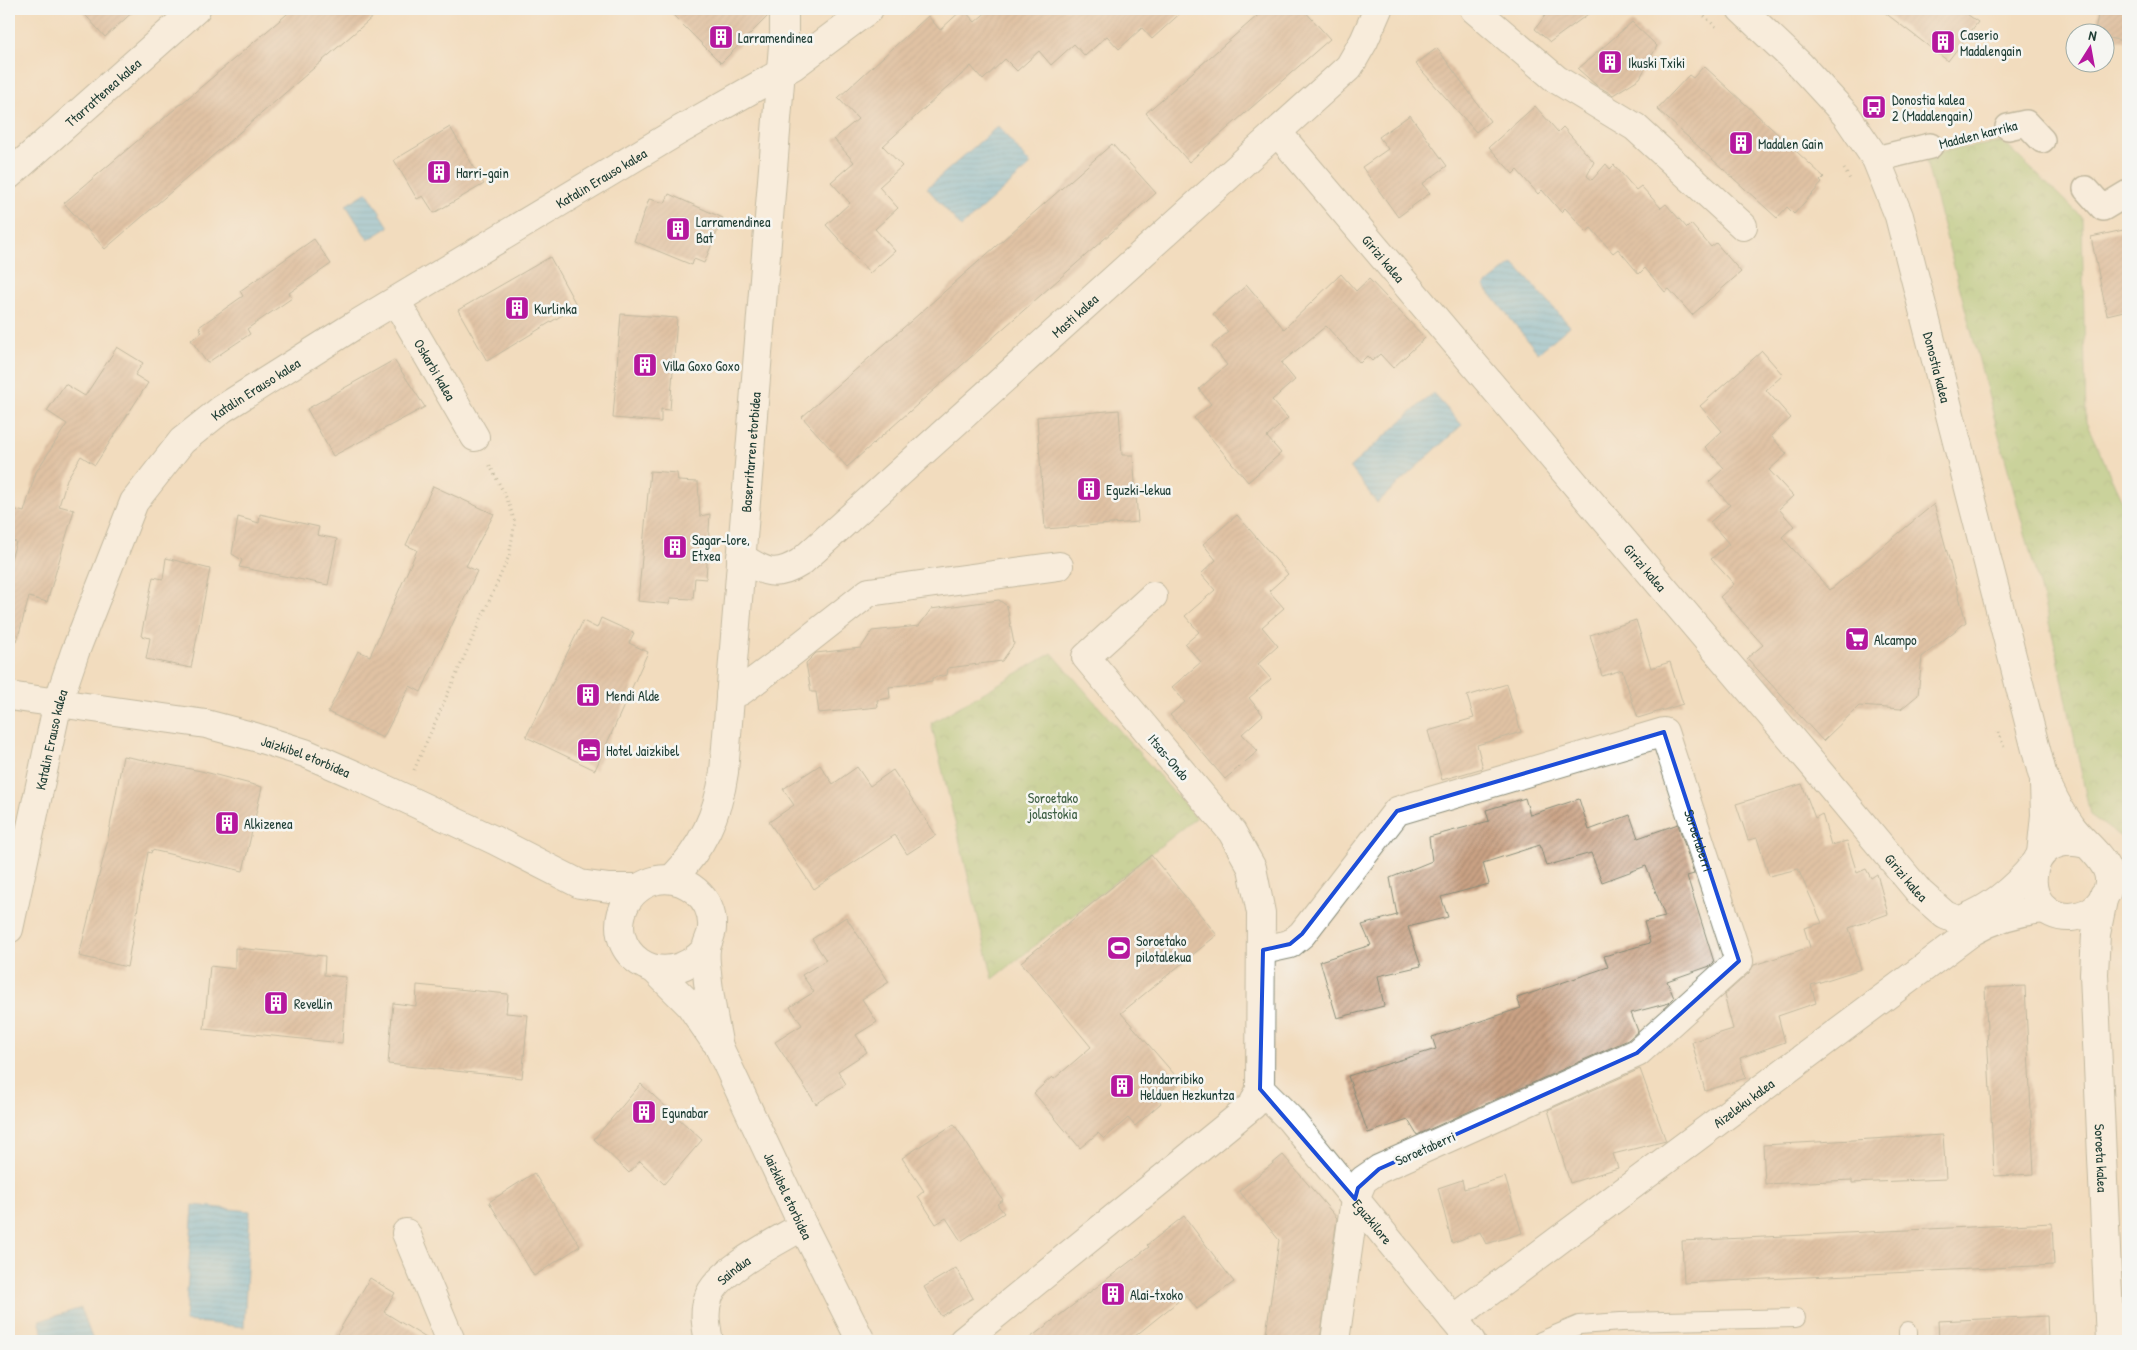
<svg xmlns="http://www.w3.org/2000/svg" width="2137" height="1350" viewBox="0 0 2137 1350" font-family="'Patrick Hand',sans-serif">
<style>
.park{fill:url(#park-crowns);stroke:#5c8152}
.water{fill:url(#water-rules);stroke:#447c8c}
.building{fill:url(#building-hatch)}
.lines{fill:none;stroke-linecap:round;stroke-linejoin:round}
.service-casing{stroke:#888c79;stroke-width:20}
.pedestrian-casing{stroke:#888c79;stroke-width:28}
.minor-casing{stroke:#888c79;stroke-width:30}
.tertiary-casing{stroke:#888c79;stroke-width:30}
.path{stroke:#888c79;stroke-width:3;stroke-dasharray:1 4;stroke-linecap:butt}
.service{stroke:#fff;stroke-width:18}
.pedestrian{stroke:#fff;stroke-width:25}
.minor{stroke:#fff;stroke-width:28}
.tertiary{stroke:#fff;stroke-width:28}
.marked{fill:none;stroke:#1d4ed8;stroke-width:4;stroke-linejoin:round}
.labels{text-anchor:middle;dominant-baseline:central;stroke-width:5;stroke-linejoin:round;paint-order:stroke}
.poi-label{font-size:14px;fill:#1f3d34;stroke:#f6f6f2;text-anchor:start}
.street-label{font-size:14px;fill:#1f3d34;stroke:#f6f6f2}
.park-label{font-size:14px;fill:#3e5f43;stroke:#f6f6f2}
</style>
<defs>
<pattern id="park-crowns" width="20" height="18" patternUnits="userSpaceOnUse" patternTransform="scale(1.25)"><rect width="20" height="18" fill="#9ac571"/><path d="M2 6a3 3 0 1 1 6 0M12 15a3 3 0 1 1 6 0" fill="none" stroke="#7da15e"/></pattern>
<pattern id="water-rules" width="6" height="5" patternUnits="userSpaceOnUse" patternTransform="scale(1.25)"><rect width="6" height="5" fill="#69bce5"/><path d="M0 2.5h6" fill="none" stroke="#569aba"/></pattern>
<pattern id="building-hatch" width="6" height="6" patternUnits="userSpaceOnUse" patternTransform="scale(1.25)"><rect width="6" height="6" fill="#caa284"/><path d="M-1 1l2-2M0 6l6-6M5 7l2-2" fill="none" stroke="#a3856d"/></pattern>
</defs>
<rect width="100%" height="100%" fill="#f6f6f2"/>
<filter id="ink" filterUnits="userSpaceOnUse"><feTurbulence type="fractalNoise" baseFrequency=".02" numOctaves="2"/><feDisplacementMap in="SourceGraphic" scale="10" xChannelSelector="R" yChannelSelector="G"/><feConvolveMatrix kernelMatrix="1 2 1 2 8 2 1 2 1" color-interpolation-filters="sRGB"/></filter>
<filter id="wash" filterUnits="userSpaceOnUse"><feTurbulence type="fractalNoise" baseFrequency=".0096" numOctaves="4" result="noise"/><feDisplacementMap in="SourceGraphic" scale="20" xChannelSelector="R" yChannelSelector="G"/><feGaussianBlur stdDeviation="1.12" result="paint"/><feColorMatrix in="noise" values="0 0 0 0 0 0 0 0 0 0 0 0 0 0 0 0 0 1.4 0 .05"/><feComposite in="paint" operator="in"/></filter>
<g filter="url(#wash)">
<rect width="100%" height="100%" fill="#f2dcbe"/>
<g class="park">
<polygon points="2003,142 2082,217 2086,422 2128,514 2128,838 2125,840 2090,815 2057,653 1924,154"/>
<polygon points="1052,653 1196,818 993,979 931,723"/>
</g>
<g class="water">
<polygon points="998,126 1031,165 961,227 927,188"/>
<polygon points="367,192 389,227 368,240 346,205"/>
<polygon points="1513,263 1570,326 1538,353 1484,286"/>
<polygon points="1433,393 1462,425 1377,503 1350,467"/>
<polygon points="193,1205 250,1211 244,1327 185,1321"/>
<polygon points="81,1308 93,1341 46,1341 39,1321"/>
</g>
<g id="blocks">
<g class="building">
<polygon points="80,9 136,9 105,37"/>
<polygon points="293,9 382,9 105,249 64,203"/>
<polygon points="667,9 768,9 768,16 721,63"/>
<polygon points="963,9 975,22 990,9 1185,9 1152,39 1142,28 1119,49 1107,36 1085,56 1074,44 1051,65 1039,51 1017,71 1005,59 983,80 971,66 883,146 902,166 879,187 898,208 875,229 895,251 870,273 826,225 850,203 831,182 854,162 834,139 858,119 838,98 928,16 940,30"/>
<polygon points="1265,9 1303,9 1330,39 1189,162 1146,113"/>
<polygon points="1550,9 1595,9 1550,42 1535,29"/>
<polygon points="1880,9 1960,9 1978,22 1948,61"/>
<polygon points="2099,9 2128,9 2128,42 2104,37 2104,32 2095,32"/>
<polygon points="1632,22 1657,46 1640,78 1613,95 1596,85 1578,69"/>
<polygon points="1437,48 1490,121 1476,132 1416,64"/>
<polygon points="1704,66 1824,177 1820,181 1822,183 1794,214 1787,207 1777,218 1657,109 1689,75 1693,78"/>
<polygon points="1535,106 1558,132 1563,127 1594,162 1587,176 1592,180 1606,164 1610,169 1614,165 1636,190 1641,186 1661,208 1666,204 1687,228 1691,224 1711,247 1716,243 1741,272 1692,315 1669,289 1665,292 1645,268 1639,274 1618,249 1613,253 1591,228 1587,232 1565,208 1561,212 1542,190 1538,194 1517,170 1513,174 1489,147"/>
<polygon points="1410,115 1447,166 1422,184 1430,193 1398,217 1362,167 1388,149 1379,137"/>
<polygon points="450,127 484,184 434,213 423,196 417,199 394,160"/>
<polygon points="1112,144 1156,193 847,467 802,417"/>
<polygon points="669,194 723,218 704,263 694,259 692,265 634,241 649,199 665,203"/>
<polygon points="2128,229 2128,310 2107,315 2091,237"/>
<polygon points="314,239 331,264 289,293 292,298 247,329 250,334 207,363 191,340 202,332 199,327 243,296 240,291"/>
<polygon points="550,257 577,306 487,361 458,310"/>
<polygon points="1341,274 1356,291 1369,279 1425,338 1393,368 1380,354 1372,361 1367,356 1360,363 1326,326 1281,363 1295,380 1272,400 1288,418 1267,437 1281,453 1248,482 1194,418 1211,404 1199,389 1227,365 1212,346 1228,332 1213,314 1247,285 1284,329"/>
<polygon points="621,314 677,318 670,410 661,409 661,422 613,418"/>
<polygon points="117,347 143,363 135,375 148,383 95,465 81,456 67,479 59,506 74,510 47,602 29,597 17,641 9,640 9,566 16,542 9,540 9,508 24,512 36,472 67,424 47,411 65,384 85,396"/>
<polygon points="1762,351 1783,375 1766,390 1791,418 1771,436 1787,454 1769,470 1793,496 1779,509 1794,526 1782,537 1830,590 1934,504 1966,622 1922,657 1918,695 1901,709 1859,706 1823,741 1747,658 1763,645 1720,597 1734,584 1711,559 1729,544 1710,522 1730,505 1709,482 1724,468 1705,447 1722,431 1700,406"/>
<polygon points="394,360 425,407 333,456 307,409"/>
<polygon points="1119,410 1122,455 1133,455 1138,522 1045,529 1037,417"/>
<polygon points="650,471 677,473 678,481 698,482 700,516 710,514 706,579 695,578 693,599 671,598 669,604 638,601"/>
<polygon points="433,486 494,514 466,566 477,571 421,692 410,686 383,738 328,712 358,651 370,656 417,550 406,545"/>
<polygon points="260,514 319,527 317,535 337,539 328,585 239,567 242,560 232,554 238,517 259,523"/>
<polygon points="1237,515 1288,574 1269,591 1284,608 1262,627 1278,646 1258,664 1271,679 1249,698 1263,715 1242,734 1258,751 1225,779 1170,715 1185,702 1172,687 1201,662 1185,644 1199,632 1185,616 1215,590 1201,574 1216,560 1203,544"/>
<polygon points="166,558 210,569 191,668 146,659 150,638 141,636 153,577 163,579"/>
<polygon points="999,600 1007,606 1014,644 1002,661 948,668 947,675 932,678 932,681 889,687 890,698 877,700 878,707 819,713 816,692 811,692 806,663 816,653 861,648 872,631 919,626 931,609"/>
<polygon points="601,618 634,633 629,643 648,652 595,770 526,737 583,621 597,628"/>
<polygon points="1636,620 1651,668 1670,662 1683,704 1638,718 1622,670 1602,676 1590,635"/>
<polygon points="1507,684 1521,732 1477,745 1483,768 1442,780 1428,731 1474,718 1467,696"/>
<polygon points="123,756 201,771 262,787 243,871 152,850 151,853 148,852 127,967 79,956 107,843"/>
<polygon points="820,765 833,784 857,767 870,786 893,770 936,835 907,854 895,835 814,889 769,822 794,805 783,789"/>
<polygon points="1802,784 1815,818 1822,814 1831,845 1847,841 1857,873 1866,869 1871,878 1877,874 1888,914 1849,928 1861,969 1811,985 1816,1003 1778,1016 1785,1042 1740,1058 1746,1078 1705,1091 1692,1042 1733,1029 1724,995 1749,973 1754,965 1810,947 1804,928 1822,923 1798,869 1769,876 1757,838 1748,840 1736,804"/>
<polygon points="1525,798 1530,815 1579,799 1589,830 1630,815 1638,838 1678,824 1694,874 1687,876 1714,962 1710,966 1667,981 1674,998 1669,1003 1631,1013 1638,1031 1628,1040 1417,1135 1408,1120 1368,1133 1348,1076 1436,1049 1432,1037 1521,1008 1517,998 1608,967 1604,956 1650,943 1644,922 1665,917 1646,866 1602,882 1591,853 1546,866 1540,845 1483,863 1489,884 1441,897 1448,917 1408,927 1421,966 1378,976 1384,1006 1337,1018 1320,961 1371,945 1362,925 1397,915 1390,878 1432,861 1429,837 1489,821 1486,810"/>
<polygon points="1151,855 1217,935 1121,1013 1181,1082 1159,1100 1161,1103 1135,1126 1128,1118 1104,1139 1098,1133 1080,1148 1034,1093 1052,1077 1054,1079 1091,1047 1021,962"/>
<polygon points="846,917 889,982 862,999 877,1022 856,1035 867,1052 838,1071 846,1084 816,1104 775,1042 802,1025 790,1007 814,992 802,975 826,960 812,939"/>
<polygon points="235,948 325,956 324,975 346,977 342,1043 204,1029 210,966 235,969"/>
<polygon points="417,985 508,994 506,1013 528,1015 522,1078 388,1064 393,1003 416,1006"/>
<polygon points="2025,986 2034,1174 1994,1176 1985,988"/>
<polygon points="1640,1069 1666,1141 1613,1154 1618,1168 1570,1183 1548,1110"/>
<polygon points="641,1084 702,1140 664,1184 640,1161 629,1173 594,1139"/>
<polygon points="954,1124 1003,1200 997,1204 1004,1213 961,1241 946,1218 936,1224 918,1196 924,1191 902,1158"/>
<polygon points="1943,1135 1946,1179 1852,1183 1852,1180 1765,1184 1763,1145"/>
<polygon points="1283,1155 1337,1218 1320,1341 1265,1341 1279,1240 1239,1191"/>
<polygon points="534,1173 580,1246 534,1276 489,1202"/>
<polygon points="1505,1177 1522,1233 1486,1244 1480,1232 1452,1243 1438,1188 1462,1180 1464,1189"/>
<polygon points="1184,1216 1234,1282 1197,1309 1186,1295 1129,1341 1026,1341 1149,1247 1147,1245"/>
<polygon points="2052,1223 2054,1265 1684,1283 1682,1241"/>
<polygon points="956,1268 973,1298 941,1316 924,1287"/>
<polygon points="370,1278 395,1293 384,1312 431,1341 333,1341"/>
<polygon points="2047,1316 2048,1341 1939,1341 1938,1321"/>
</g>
</g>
</g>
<g filter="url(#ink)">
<use href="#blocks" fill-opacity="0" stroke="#888c79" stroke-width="1"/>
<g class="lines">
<defs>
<g id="service">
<polyline points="1908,1331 1908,1341"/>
<polyline points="1541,1341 1579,1325 1621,1322 1796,1318"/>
</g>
<g id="pedestrian">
<polyline points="2008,127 2026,123 2042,140"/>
<polyline points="1876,159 1930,146"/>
<polyline points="2086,189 2103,208 2128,193"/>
</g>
<g id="minor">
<polyline points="1474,9 1556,79 1635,127 1743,226"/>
<path id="s1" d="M 1278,133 L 1815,767 L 1920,893 L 1945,915 L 1957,920 L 1963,919 C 1992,908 2014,889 2034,865"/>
<path id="s2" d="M 9,175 L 196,9"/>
<path id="s3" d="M 396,301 L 475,437"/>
<path id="s4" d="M 741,557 C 765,573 776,578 801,562 L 1349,67 L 1364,41 L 1378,9"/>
<polyline points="730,695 741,691 776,665 869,592 1059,566"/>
<path id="s5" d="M 9,696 L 206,724 L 255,737 L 305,753 L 353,774 L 494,840 L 580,884 L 609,888 L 639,888"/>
<path id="s6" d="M 9,929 L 58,702 L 75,652 L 134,502 L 182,441 L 222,409 L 355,325 L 680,130 L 793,66 L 869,9"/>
<path d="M 706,949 C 662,998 599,951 627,901 C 634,890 644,883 657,880 C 685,875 714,898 712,928 C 712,935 707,942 706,949 C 705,956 706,965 707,972 C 709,997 714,1022 719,1047"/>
<path id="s7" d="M 1263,950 L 1290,944 L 1302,934 L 1397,811 L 1664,732 L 1739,961 L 1637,1053 L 1379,1169 L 1363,1180 L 1355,1199 L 1335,1341"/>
<polyline points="655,970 690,1005 714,1040"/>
<path id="s8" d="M 1260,1089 L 1289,1118 L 1471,1341"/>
<polyline points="406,1233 451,1341"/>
<path id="s9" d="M 1453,1319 L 1973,931 C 1997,917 2019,911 2046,909"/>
<path id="s10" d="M 709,1341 C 706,1326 703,1311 709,1296 C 720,1269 778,1241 803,1226"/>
<polyline points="963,1341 1253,1105 1260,1089 1261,913 1252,868 1232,832 1086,657 1153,596"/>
</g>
<g id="tertiary">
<path id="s11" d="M 1741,9 L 1800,65 L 1846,115 L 1876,159 L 1899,216 L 2042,773 C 2050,792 2059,810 2071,826 C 2088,850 2129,871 2098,905 C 2091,913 2081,916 2071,917 C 2015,919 2021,826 2086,844"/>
<polyline points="2041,854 2045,815 2044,784"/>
<path id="s12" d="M 672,879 C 702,848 718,815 724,772 L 784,33 L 784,9"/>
<path id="s13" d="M 2104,895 L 2096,934 L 2094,974 L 2110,1341"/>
<path id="s14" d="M 719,1047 L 803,1226 L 861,1341"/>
</g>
</defs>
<use href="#service" class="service-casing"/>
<use href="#pedestrian" class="pedestrian-casing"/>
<use href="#minor" class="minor-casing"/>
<use href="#tertiary" class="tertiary-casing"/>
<g class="path">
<polyline points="1697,9 1716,27"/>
<polyline points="1955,140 1981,134"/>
<polyline points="1844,169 1851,181"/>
<polyline points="1998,732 2004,747"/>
<polyline points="9,743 11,748 9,759"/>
<polyline points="414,770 509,556 515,522 507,499 488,462"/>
</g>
<use href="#service" class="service"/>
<use href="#pedestrian" class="pedestrian"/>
<use href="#minor" class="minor"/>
<use href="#tertiary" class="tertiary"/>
</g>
</g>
<path d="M0 0H2137V1350H0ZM 1664,732 L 1739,961 L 1637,1053 L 1379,1169 L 1358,1188 L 1355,1199 L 1260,1089 L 1263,950 L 1290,944 L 1302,934 L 1397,811 Z" fill="#f2dcbe" fill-opacity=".55" fill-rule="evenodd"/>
<path class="marked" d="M 1664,732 L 1739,961 L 1637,1053 L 1379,1169 L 1358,1188 L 1355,1199 L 1260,1089 L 1263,950 L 1290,944 L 1302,934 L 1397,811 Z"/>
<defs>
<symbol id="building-square" viewBox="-11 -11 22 22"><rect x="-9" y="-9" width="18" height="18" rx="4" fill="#b5179e" stroke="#f6f6f2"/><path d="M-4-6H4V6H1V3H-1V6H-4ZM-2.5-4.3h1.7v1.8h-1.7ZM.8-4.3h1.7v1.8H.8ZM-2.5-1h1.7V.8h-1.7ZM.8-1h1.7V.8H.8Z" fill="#fff"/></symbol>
<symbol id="bus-square" viewBox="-11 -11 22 22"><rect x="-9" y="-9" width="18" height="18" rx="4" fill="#b5179e" stroke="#f6f6f2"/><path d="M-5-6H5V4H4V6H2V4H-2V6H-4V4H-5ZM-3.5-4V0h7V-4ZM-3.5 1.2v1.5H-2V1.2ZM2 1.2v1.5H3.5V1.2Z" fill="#fff"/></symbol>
<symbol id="supermarket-square" viewBox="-11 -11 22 22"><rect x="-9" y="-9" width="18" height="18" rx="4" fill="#b5179e" stroke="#f6f6f2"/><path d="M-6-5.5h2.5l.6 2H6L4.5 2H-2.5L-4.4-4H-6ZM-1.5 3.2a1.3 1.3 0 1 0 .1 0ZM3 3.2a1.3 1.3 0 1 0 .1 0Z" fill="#fff"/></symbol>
<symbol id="hotel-square" viewBox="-11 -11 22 22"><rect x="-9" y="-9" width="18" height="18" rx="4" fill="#b5179e" stroke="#f6f6f2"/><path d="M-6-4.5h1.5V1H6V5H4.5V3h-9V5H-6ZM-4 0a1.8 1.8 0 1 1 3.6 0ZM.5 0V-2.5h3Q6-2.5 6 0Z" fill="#fff"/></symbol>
<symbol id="stadium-square" viewBox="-11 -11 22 22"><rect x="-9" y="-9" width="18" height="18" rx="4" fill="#b5179e" stroke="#f6f6f2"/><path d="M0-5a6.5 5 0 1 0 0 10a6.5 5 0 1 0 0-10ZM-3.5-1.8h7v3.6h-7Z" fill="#fff"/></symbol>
</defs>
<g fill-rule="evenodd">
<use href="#building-square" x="707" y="23" width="28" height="28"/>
<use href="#building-square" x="1929" y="28" width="28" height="28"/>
<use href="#building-square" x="1596" y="48" width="28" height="28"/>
<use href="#bus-square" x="1860" y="93" width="28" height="28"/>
<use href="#building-square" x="1727" y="129" width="28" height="28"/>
<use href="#building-square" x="425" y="158" width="28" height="28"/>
<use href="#building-square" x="664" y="215" width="28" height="28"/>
<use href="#building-square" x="503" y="294" width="28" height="28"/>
<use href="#building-square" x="631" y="351" width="28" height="28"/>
<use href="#building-square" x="1075" y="475" width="28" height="28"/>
<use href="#building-square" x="661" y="533" width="28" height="28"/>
<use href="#supermarket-square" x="1843" y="625" width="28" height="28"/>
<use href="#building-square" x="574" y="681" width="28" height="28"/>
<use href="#hotel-square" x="575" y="736" width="28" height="28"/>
<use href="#building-square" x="213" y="809" width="28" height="28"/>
<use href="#stadium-square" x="1105" y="934" width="28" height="28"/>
<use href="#building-square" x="262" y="989" width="28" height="28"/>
<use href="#building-square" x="1108" y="1072" width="28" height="28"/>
<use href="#building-square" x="630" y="1098" width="28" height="28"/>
<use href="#building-square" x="1099" y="1280" width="28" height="28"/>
</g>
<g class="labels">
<g class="poi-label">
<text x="1960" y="34">Caserio<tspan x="1960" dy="16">Madalengain</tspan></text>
<text x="738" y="37">Larramendinea</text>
<text x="1628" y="62">Ikuski Txiki</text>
<text x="1892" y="99">Donostia kalea<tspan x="1892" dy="16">2 (Madalengain)</tspan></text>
<text x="1758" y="143">Madalen Gain</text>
<text x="456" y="172">Harri-gain</text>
<text x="696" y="221">Larramendinea<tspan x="696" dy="16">Bat</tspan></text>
<text x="534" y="308">Kurlinka</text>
<text x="662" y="365">Villa Goxo Goxo</text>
<text x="1106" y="489">Eguzki-lekua</text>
<text x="692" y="539">Sagar-lore,<tspan x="692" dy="16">Etxea</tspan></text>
<text x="1874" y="639">Alcampo</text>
<text x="606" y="695">Mendi Alde</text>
<text x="606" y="750">Hotel Jaizkibel</text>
<text x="244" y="823">Alkizenea</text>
<text x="1136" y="940">Soroetako<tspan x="1136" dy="16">pilotalekua</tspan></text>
<text x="294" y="1003">Revellin</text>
<text x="1140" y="1078">Hondarribiko<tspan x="1140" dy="16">Helduen Hezkuntza</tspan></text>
<text x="662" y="1112">Egunabar</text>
<text x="1130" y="1294">Alai-txoko</text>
</g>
<g class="street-label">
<text stroke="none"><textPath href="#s2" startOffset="125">Ttarrattenea kalea</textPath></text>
<text transform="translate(1978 134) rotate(-14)">Madalen karrika</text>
<text stroke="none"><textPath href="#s6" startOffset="1019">Katalin Erauso kalea</textPath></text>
<text stroke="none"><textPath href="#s1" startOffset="164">Girizi kalea</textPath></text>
<text stroke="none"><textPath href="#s4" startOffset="434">Masti kalea</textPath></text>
<text stroke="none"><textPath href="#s11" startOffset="420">Donostia kalea</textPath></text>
<text stroke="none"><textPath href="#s3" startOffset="79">Oskarbi kalea</textPath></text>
<text stroke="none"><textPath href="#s6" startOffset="614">Katalin Erauso kalea</textPath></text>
<text stroke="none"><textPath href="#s12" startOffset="442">Baserritarren etorbidea</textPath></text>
<text stroke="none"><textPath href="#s1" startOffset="569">Girizi kalea</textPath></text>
<text stroke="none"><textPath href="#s6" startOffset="194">Katalin Erauso kalea</textPath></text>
<text stroke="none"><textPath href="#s5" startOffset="304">Jaizkibel etorbidea</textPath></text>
<text transform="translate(1169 757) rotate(50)">Itsas-Ondo</text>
<text stroke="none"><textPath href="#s7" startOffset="591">Soroetaberri</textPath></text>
<text stroke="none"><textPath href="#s1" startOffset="974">Girizi kalea</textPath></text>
<text stroke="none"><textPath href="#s9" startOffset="362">Aizeleku kalea</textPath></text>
<text transform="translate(1425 1148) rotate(-24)">Soroetaberri</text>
<text stroke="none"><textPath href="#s13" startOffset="264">Soroeta kalea</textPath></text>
<text stroke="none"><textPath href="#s14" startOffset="164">Jaizkibel etorbidea</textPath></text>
<text stroke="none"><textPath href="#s8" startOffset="174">Eguzkilore</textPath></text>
<text stroke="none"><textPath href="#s10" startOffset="82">Saindua</textPath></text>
</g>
<g class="park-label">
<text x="1053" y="797">Soroetako<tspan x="1053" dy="16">jolastokia</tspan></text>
</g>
</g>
<rect width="2137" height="1350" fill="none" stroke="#f6f6f2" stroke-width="30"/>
<g transform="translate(2090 48) rotate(11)"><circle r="24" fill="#f6f6f2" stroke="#a0aca6"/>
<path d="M0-4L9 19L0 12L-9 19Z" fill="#b5179e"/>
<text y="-8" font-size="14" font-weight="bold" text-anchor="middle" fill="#1f3d34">N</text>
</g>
</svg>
